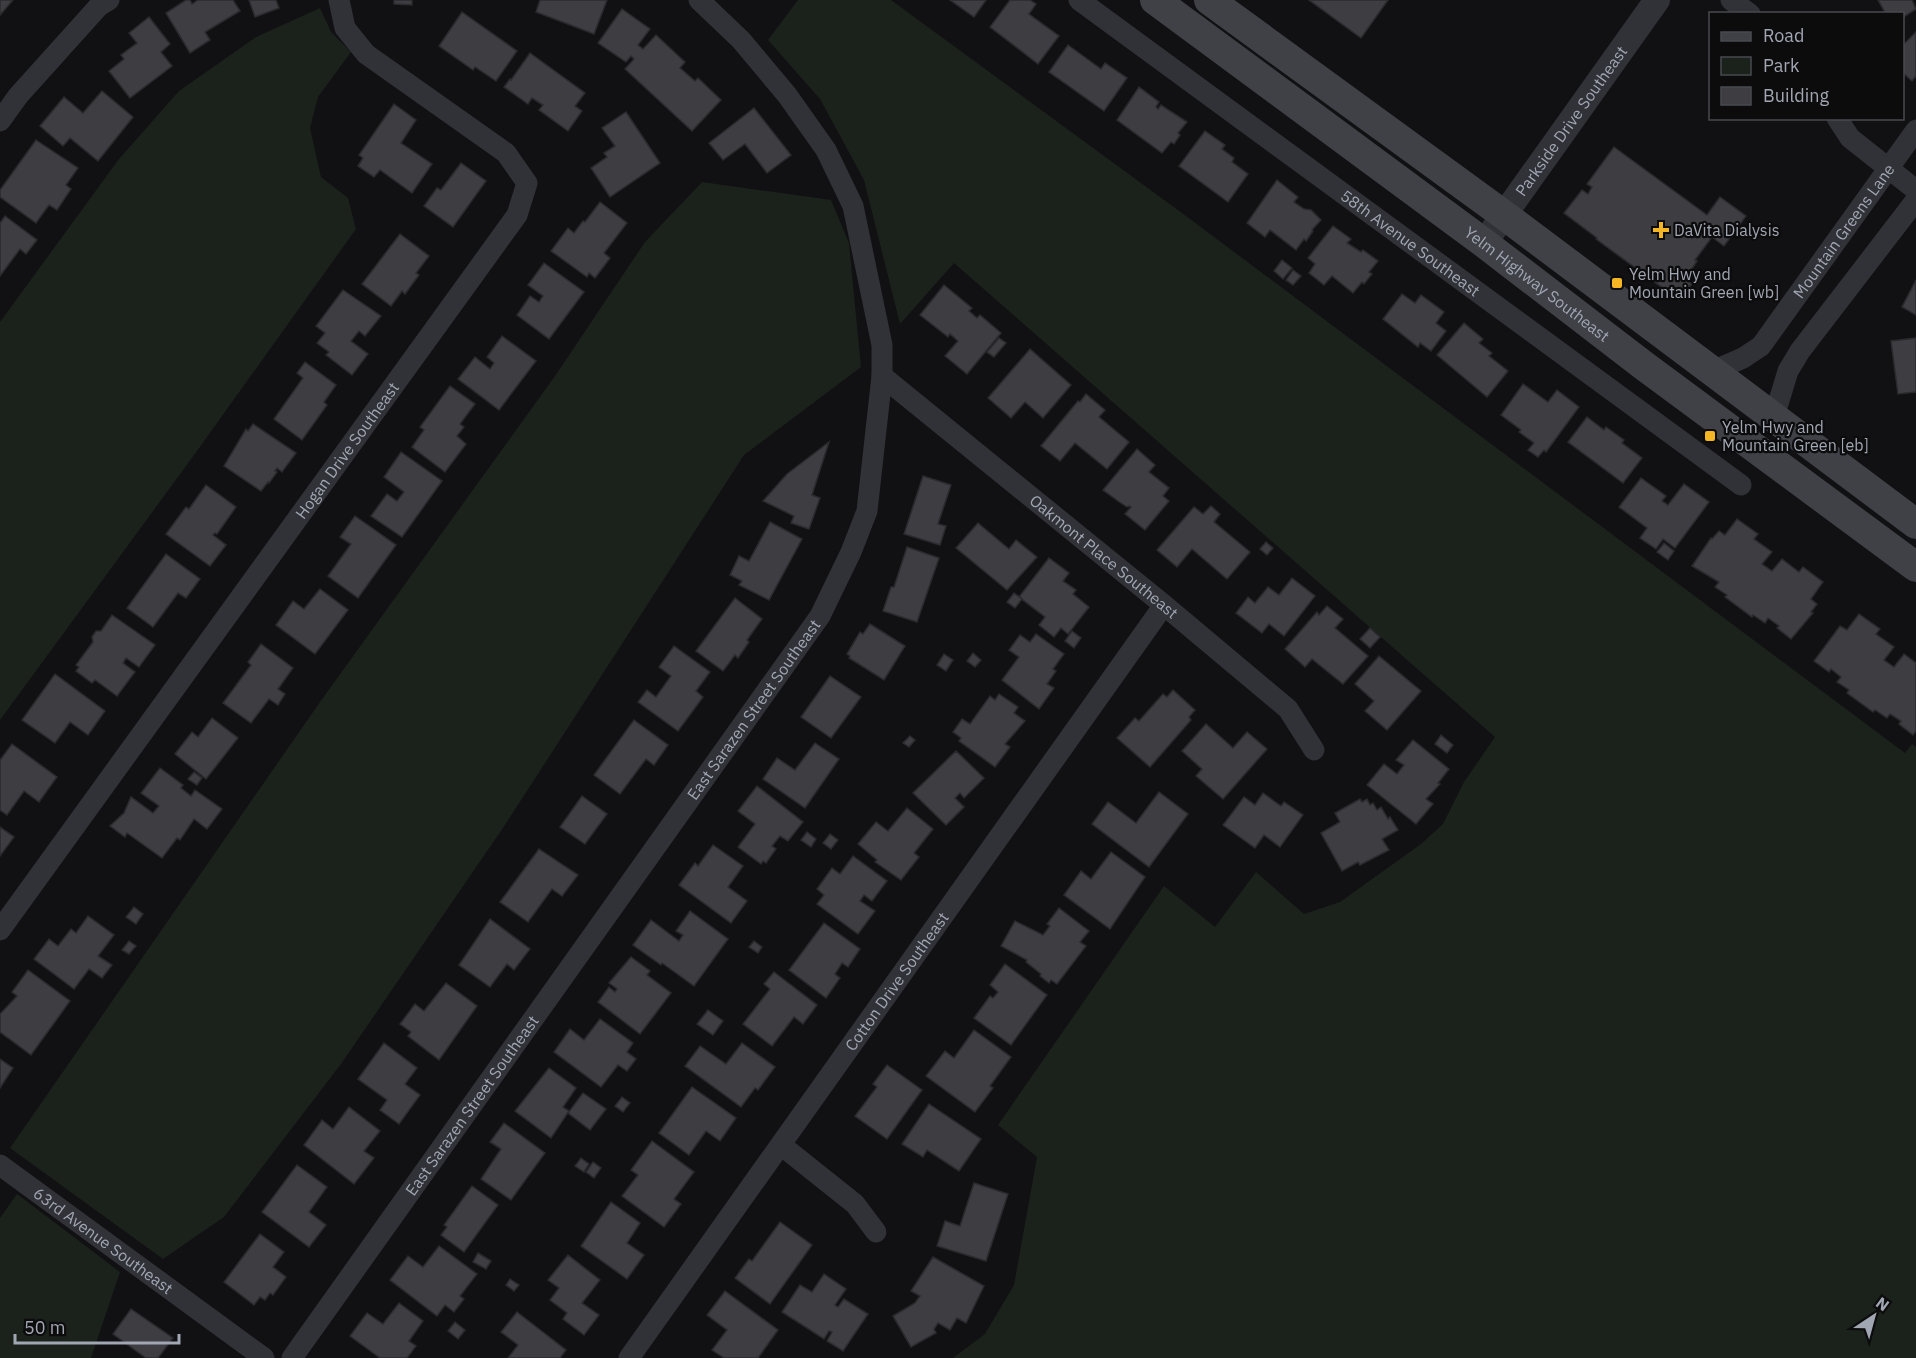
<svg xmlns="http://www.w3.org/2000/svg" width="1916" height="1358" viewBox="0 0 1916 1358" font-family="'IBM Plex Sans',sans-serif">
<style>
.green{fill:#1b221c}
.building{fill:#3d3d42;stroke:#2b2a2e;stroke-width:1.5}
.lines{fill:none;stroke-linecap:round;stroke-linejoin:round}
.minor{stroke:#313237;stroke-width:21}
.tertiary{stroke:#313237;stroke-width:26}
.secondary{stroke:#3f4147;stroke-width:30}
.poi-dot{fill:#f5b625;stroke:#0c0c0d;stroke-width:2}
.labels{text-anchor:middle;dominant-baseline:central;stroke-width:4.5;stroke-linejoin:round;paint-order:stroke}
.street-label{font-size:16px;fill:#a1a6b3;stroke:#0c0c0d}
.poi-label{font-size:16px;fill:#a1a6b3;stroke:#0c0c0d;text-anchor:start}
</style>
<rect width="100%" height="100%" fill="#111012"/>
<g class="green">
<polygon points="798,0 891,0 1186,216 1905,753 1912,744 1916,747 1916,1358 953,1358 985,1334 1014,1285 1037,1157 998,1125 1164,886 1215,927 1256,872 1304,914 1340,902 1421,844 1443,824 1464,782 1495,737 954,263 900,324 864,180 820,99 768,40"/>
<polygon points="320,8 331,32 351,52 318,97 310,128 321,177 348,198 356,229 197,451 0,720 0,322 119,159 179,91 256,37"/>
<polygon points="702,182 831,200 849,243 861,367 744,455 505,825 341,1064 224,1217 163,1259 10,1148 320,702 555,376 645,242"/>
<polygon points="17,1194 120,1272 91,1358 0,1358 0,1218"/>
</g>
<g class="building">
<polygon points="0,0 13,0 0,15"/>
<polygon points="186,0 190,0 192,4 198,0 233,0 240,11 205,32 210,40 190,53 166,13"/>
<polygon points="249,0 276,0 279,8 255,17"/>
<polygon points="394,0 412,0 412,5 394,4"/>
<polygon points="540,0 607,0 594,34 536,12"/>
<polygon points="950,0 986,0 974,17"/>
<polygon points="1010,0 1030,0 1036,4 1029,14 1059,36 1038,64 990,27"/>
<polygon points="1309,0 1388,0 1361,38"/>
<polygon points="1878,0 1912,0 1916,9 1902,18 1902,14 1886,14"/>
<polygon points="622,9 650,29 638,45 643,49 656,35 685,62 680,68 695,81 698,78 721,100 692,131 625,69 634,59 631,56 626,62 598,43"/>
<polygon points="462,12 517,51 496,81 475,67 473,70 439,46"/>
<polygon points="149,17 170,44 161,52 172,66 130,98 109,71 124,59 121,55 137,43 129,33"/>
<polygon points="1916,32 1916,76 1912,81 1902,72 1902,46"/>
<polygon points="1068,45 1101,69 1105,63 1127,78 1104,111 1049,72"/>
<polygon points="530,53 585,93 575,106 582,111 568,131 539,110 543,105 532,98 528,104 504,87 510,79 511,80"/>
<polygon points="1139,87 1159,102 1156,107 1158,109 1161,105 1187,122 1178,133 1180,135 1174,144 1171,142 1162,153 1117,120"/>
<polygon points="102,91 133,117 98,161 70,138 63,146 40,126 64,97 83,113"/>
<polygon points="394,104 416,120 401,143 432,164 412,193 380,170 374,177 358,166 363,158 359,155"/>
<polygon points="754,108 791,155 767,173 745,144 723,160 709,143"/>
<polygon points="626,112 660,163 610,197 591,168 607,157 604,153 615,146 602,128"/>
<polygon points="1205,131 1225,145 1222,149 1234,158 1232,162 1248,174 1228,202 1179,166"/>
<polygon points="36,140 78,168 66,185 71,189 57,210 49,205 36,223 0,197 0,190"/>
<polygon points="1614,147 1707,215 1720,197 1746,216 1724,246 1712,237 1695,260 1697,261 1691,270 1695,273 1688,281 1692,284 1679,300 1596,239 1597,238 1564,213 1582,190 1588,194 1592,187 1587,184"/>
<polygon points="461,163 486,181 453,227 424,206 437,188 441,190"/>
<polygon points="1277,180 1298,197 1294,202 1304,209 1311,210 1321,220 1312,230 1313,231 1306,241 1304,239 1296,250 1270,230 1265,237 1247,223"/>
<polygon points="600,202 627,223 604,253 610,258 595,278 589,273 587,277 551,251 568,228 574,233 583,221 585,222"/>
<polygon points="5,216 37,240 26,254 20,249 0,276 0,223"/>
<polygon points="1333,226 1351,239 1347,243 1361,252 1363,250 1378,261 1369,272 1372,274 1364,284 1362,282 1353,293 1332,276 1324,285 1309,273 1315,264 1308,258"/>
<polygon points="400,234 429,256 416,273 419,275 405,294 402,291 391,306 362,284"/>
<polygon points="1282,260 1292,268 1283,279 1274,271"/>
<polygon points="544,263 584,292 549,339 517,315 530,296 539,302 543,296 528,285"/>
<polygon points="1293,270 1301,276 1293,285 1286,280"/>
<polygon points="1916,280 1916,315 1902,307"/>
<polygon points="944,285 972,308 969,311 977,318 980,315 1001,333 967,374 945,356 958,341 950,334 948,337 920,315"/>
<polygon points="343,290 381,316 365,336 359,331 351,341 368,354 352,375 326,355 329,352 317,343 325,333 316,326"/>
<polygon points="1402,294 1415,303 1421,295 1444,312 1436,323 1446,331 1431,351 1420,343 1418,347 1383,319"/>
<polygon points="1464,323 1483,339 1479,343 1492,353 1489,356 1508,371 1487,397 1437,355"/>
<polygon points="502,336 536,361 499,410 458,379 475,357 490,369 494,363 487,357"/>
<polygon points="999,338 1006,343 994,357 987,352"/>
<polygon points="1916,338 1916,392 1898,394 1891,341"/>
<polygon points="1030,349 1071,385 1043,418 1025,402 1011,418 988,398"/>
<polygon points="305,362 336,385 324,402 327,405 302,440 274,419 303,378 297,373"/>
<polygon points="1523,384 1548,402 1557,390 1579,407 1546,452 1544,450 1538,457 1528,450 1534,443 1519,432 1521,430 1501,415"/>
<polygon points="450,386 475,404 460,424 464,427 457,436 466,444 445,472 412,447 424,430 420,427"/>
<polygon points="1086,394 1105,410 1099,417 1129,442 1107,469 1075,443 1060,461 1041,446 1078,401 1080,402"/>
<polygon points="1587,417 1604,430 1606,427 1624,440 1622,443 1642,458 1623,483 1568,442"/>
<polygon points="253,424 296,453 282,472 277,468 275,471 277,472 269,483 268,482 261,491 224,466 246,429 248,431"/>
<polygon points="829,442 812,495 820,498 809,529 791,523 794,516 763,501 787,474"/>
<polygon points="1137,449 1155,465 1149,472 1169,488 1163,496 1169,501 1145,530 1125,514 1131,507 1129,506 1127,507 1118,501 1103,490"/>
<polygon points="401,452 442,481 402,537 371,516 387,494 397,501 404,492 384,477"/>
<polygon points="923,476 951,485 938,524 946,526 940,545 904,534"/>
<polygon points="1641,478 1666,496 1662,501 1668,505 1684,484 1709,502 1675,548 1663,539 1656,549 1640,538 1647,528 1619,507"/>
<polygon points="206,485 236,507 217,534 215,533 213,535 226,545 210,566 166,534 186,507 189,509"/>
<polygon points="1211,506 1220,514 1214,522 1250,552 1227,579 1192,549 1177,567 1157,550 1194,507 1203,514"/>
<polygon points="355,516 396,545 358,598 328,576 351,544 340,537"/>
<polygon points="1737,519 1758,534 1754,539 1772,552 1762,564 1772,571 1782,559 1799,572 1803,567 1823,582 1811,599 1817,604 1811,612 1813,613 1791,639 1777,628 1779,626 1768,618 1765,623 1753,615 1752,617 1725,597 1727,595 1715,587 1719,582 1692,566 1711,538 1712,539 1719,531 1725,535"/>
<polygon points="770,522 802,539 769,600 739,585 742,581 730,575 739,556 749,561"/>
<polygon points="978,523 1009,549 1016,540 1037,557 1007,590 956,548"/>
<polygon points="1266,542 1273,548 1267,555 1260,549"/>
<polygon points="1664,543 1674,551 1668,560 1657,552"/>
<polygon points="907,547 939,558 917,622 883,611 891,587 894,587"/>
<polygon points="166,554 200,579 186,598 178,593 153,627 127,608"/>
<polygon points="1049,558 1069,573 1063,581 1076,590 1073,594 1089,607 1068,634 1061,628 1054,637 1039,625 1045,617 1019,597"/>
<polygon points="1292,578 1315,596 1284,636 1269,624 1262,633 1236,613 1248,597 1255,603 1268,587 1279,595"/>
<polygon points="320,589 348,610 315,654 276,625 293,601 304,609"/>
<polygon points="1014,593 1022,599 1015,608 1007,602"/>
<polygon points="735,598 762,619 747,640 749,642 738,658 735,655 723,671 696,651"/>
<polygon points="1327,606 1343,619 1335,628 1368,656 1343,684 1312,659 1305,667 1285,649 1317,612 1319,615"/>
<polygon points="1859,614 1880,629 1876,634 1894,647 1884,660 1894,667 1904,654 1916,663 1916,731 1913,735 1899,724 1901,721 1890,714 1887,718 1875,710 1873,712 1847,693 1849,690 1837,682 1841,677 1831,669 1829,672 1814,661 1840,626 1847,630"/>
<polygon points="112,615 155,645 139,667 126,658 123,663 135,672 117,696 95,680 92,683 76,671 79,667 76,665 93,642 92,637 96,631 101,631"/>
<polygon points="870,624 905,646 884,680 849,658 850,656 847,654 860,632 863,634"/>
<polygon points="1370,628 1380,637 1370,648 1360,639"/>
<polygon points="1072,631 1081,638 1074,648 1065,641"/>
<polygon points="1036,634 1064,654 1053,669 1056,671 1047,684 1054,688 1039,709 1002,680 1019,657 1009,650 1020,635 1030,642"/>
<polygon points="261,644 293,668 278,689 285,694 278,705 269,699 251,723 223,703 251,665 248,662"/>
<polygon points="674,646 710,672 696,691 703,697 678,731 638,702 647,690 656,697 671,676 659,667"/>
<polygon points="973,653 981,660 975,667 967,661"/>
<polygon points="944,654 953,660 946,671 937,665"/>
<polygon points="1379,656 1421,691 1387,730 1365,711 1374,701 1355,684"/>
<polygon points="55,674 105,711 88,735 70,722 55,743 22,720"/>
<polygon points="830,676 861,697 831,738 801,717"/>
<polygon points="1173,690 1195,710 1189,717 1191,720 1150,767 1117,738 1135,718 1139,721 1163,694 1167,697"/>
<polygon points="999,694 1018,707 1014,713 1025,721 1005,744 1010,747 995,767 959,741 961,738 953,732 962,719 970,724 990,696 995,700"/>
<polygon points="212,718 238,738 206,779 175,754 192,732 198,737"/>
<polygon points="634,720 668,745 654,765 646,759 620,794 594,775"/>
<polygon points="1206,724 1233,748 1247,732 1267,749 1223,799 1196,776 1202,769 1182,751"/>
<polygon points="1441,735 1453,745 1447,753 1435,744"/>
<polygon points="910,736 915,740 909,747 903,743"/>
<polygon points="1413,740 1449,769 1438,783 1440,784 1426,799 1433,804 1416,824 1367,785 1384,764 1397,774 1404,765 1396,760"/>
<polygon points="815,743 839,759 805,808 763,779 777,758 795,770"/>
<polygon points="12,744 57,777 39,802 24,791 7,815 0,810 0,760"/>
<polygon points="956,751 984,778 964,798 960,793 955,798 964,807 946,825 913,793"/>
<polygon points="160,768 183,785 181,788 191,796 195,790 222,809 207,829 194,819 180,840 177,838 162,858 127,833 125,837 110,826 124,813 131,797 153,813 159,806 141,793"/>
<polygon points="194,772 202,778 197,785 188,779"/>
<polygon points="757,786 803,822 788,841 780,836 772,846 776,849 766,863 763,861 761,864 738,847 755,824 738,811"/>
<polygon points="1159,792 1188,814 1149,867 1092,824 1108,802 1136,823"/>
<polygon points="1263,793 1281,806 1284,802 1303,815 1280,847 1264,835 1255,848 1223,825 1244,797 1255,805"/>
<polygon points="582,796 607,814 585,844 560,827"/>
<polygon points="1360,799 1362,802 1367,799 1370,805 1373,803 1377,810 1381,807 1388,819 1390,817 1398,830 1382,839 1389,850 1360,865 1358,862 1342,871 1321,833 1340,822 1335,813"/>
<polygon points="907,808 933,829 914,853 919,857 901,880 875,862 877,860 858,844 876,822 888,831"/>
<polygon points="0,827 14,837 0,856"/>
<polygon points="807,832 816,839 811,847 801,840"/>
<polygon points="830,834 838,840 831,849 823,843"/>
<polygon points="713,845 743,866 728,887 747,901 731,923 679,885 695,863 698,866"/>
<polygon points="539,849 578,875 562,896 552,889 528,922 500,902"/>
<polygon points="1111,852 1145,877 1110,929 1064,895 1081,871 1091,879"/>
<polygon points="853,856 887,881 872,901 864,895 860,901 875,911 858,934 817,904 824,895 817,889 832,868 840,874"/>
<polygon points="134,907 143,914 136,924 126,917"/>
<polygon points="1059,908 1089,931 1080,942 1086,946 1057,984 1051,980 1049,983 1040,976 1041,974 1026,962 1027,960 1001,946 1015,921 1043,935 1050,926 1047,924"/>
<polygon points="690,911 728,939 694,986 662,963 661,965 633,945 651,920 679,941 683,935 676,931"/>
<polygon points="88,916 114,935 98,956 112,965 102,978 89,969 74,989 34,959 49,939 58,946 71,929 76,933"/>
<polygon points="490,919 530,949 514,970 507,964 490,987 459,965"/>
<polygon points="824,923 860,949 848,967 842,963 835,974 840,978 826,998 789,970"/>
<polygon points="129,941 136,946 129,954 122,950"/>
<polygon points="754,941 762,947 758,953 749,947"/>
<polygon points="631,957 650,971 647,975 671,993 640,1034 598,1002 609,987 615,992 617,989 609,983"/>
<polygon points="1005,964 1047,995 1011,1045 974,1018 990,996 993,998 998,992 990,985"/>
<polygon points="28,970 70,1001 31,1055 0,1032 0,1014 17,996 12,992"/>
<polygon points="774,972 817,1005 803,1024 794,1017 772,1046 743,1024 770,989 764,984"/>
<polygon points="446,983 477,1006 439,1060 408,1036 411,1032 400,1024 415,1004 424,1011"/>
<polygon points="708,1010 723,1021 713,1035 697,1024"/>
<polygon points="600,1019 633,1043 627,1052 636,1059 627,1071 618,1065 601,1087 554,1052 570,1029 584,1040"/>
<polygon points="974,1030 1011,1057 990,1086 993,1088 975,1112 926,1076 945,1051 954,1058"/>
<polygon points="384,1043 417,1068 405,1084 420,1095 399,1124 380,1110 387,1100 358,1079"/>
<polygon points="742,1043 775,1067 758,1090 755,1088 741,1107 685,1066 700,1046 726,1064"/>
<polygon points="0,1059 13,1068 0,1088"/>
<polygon points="887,1065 922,1090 887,1139 855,1116 877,1087 873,1084"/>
<polygon points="549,1068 576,1088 563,1107 569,1111 551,1138 515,1111"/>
<polygon points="692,1087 736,1118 720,1141 706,1131 689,1155 659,1133"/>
<polygon points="583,1093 606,1109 590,1130 568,1113"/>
<polygon points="622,1097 630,1103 623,1112 615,1106"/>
<polygon points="929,1104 981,1139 959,1171 927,1150 923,1157 902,1144"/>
<polygon points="349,1107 380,1131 364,1151 374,1158 354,1184 304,1145 322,1120 333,1129"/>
<polygon points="504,1123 545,1153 511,1200 481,1179 501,1149 490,1142"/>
<polygon points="652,1141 694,1172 674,1199 681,1204 664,1227 622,1196 638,1175 631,1170"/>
<polygon points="581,1158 589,1164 584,1172 575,1166"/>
<polygon points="593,1162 601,1168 594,1178 586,1172"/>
<polygon points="297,1165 327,1187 309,1212 326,1225 309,1247 262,1212"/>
<polygon points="974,1183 1008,1194 986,1261 937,1246 945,1221 960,1226"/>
<polygon points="472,1186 498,1205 464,1252 441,1235 447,1227 444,1225"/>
<polygon points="611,1202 640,1223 627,1243 644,1255 627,1279 581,1246"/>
<polygon points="780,1222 812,1245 770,1304 735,1278 749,1259 752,1261"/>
<polygon points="260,1234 284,1252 273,1267 286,1277 273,1295 270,1293 265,1300 260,1297 254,1305 224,1282"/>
<polygon points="439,1246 477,1274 460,1296 464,1299 454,1312 445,1305 437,1316 390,1280 408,1256 423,1267"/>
<polygon points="478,1253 491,1261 486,1269 473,1262"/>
<polygon points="568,1255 600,1280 582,1303 599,1315 584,1335 563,1319 567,1313 550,1300 559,1288 548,1280"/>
<polygon points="933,1257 984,1286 966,1323 957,1318 950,1330 938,1323 934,1329 936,1333 911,1347 893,1316 915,1303 920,1296 911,1291"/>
<polygon points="824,1274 846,1289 835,1305 838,1307 844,1299 868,1314 843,1351 827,1341 832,1332 829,1331 824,1339 782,1312 800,1285 812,1292"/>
<polygon points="510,1279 519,1285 514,1291 506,1285"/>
<polygon points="725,1291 778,1330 758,1358 724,1358 712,1350 727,1330 707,1315"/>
<polygon points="399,1303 423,1321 409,1341 416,1346 407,1358 380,1358 350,1336 367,1313 383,1324"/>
<polygon points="131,1309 173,1338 158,1358 146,1358 113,1334"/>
<polygon points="517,1312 566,1350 560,1358 508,1358 518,1345 501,1332"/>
<polygon points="455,1322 465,1330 458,1339 448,1331"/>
</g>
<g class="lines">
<g class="minor">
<path id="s1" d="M 1079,0 L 1741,485"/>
<polyline points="1731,0 1750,14"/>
<polyline points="1837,118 1850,138 1916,190"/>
<polyline points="0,121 18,96 99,6 109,0"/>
<path id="s2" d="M 1713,371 L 1743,358 L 1761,346 L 1916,130"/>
<path id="s3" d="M 882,376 L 1164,605 L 1288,709 L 1314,750"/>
<polyline points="1774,417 1788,371 1800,351 1916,200"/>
<path id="s4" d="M 0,930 L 517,215 L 527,183 L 506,153 L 366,54 L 345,28 L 339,0"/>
<polyline points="781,1145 855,1204 876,1232"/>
<path id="s5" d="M 0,1165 L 264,1358"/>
<path id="s6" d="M 292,1358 L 820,616 L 851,552 L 867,511 L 882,376 L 882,345 L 853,206 L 826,150 L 787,95 L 741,40 L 699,0"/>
<path id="s7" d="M 629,1358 L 1164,605"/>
</g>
<path class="tertiary" id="s8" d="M 1484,243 L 1657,0"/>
<g class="secondary">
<path id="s9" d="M 1155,0 L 1484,243 L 1643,365 L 1916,567"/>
<polyline points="1209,0 1504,215 1916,524"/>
</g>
</g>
<g class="poi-dot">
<path d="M1658 221h6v6h6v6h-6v6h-6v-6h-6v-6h6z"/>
<rect x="1611" y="277" width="12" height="12" rx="3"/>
<rect x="1704" y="430" width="12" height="12" rx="3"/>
</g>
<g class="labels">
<g class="street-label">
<text stroke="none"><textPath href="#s8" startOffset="150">Parkside Drive Southeast</textPath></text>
<text stroke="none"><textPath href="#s2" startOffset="196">Mountain Greens Lane</textPath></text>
<text stroke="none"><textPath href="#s1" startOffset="411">58th Avenue Southeast</textPath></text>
<text stroke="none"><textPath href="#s9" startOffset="476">Yelm Highway Southeast</textPath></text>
<text stroke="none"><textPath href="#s4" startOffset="592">Hogan Drive Southeast</textPath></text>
<text stroke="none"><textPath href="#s3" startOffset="286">Oakmont Place Southeast</textPath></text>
<text stroke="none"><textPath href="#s6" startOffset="796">East Sarazen Street Southeast</textPath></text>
<text stroke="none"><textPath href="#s7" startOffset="462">Cotton Drive Southeast</textPath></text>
<text stroke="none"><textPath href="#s6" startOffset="310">East Sarazen Street Southeast</textPath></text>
<text stroke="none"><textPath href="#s5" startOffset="128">63rd Avenue Southeast</textPath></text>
</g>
<g class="poi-label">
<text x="1674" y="230">DaVita Dialysis</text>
<text x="1629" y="274">Yelm Hwy and<tspan x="1629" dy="18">Mountain Green [wb]</tspan></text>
<text x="1722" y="427">Yelm Hwy and<tspan x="1722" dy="18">Mountain Green [eb]</tspan></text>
</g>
</g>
<rect x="1709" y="12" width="195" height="108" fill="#0c0c0d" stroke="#484a4f" stroke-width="1.5"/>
<rect x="1721" y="32" width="30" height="9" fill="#3f4147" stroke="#484a4f" stroke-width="1.5"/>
<text x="1763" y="42" font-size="18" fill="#a1a6b3">Road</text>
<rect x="1721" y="57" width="30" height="18" fill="#1b221c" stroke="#484a4f" stroke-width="1.5"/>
<text x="1763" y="72" font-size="18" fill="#a1a6b3">Park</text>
<rect x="1721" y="87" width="30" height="18" fill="#3d3d42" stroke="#484a4f" stroke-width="1.5"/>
<text x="1763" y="102" font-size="18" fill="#a1a6b3">Building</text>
<g transform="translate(1874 1316) rotate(36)" stroke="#0c0c0d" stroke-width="4.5" paint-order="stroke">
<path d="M0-4.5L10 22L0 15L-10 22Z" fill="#a1a6b3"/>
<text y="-9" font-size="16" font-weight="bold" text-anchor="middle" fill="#a1a6b3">N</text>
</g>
<path d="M15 1334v9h164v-9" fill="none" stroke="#a1a6b3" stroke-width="3"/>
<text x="24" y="1334" font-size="18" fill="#a1a6b3" stroke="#0c0c0d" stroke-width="4.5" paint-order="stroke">50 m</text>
</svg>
